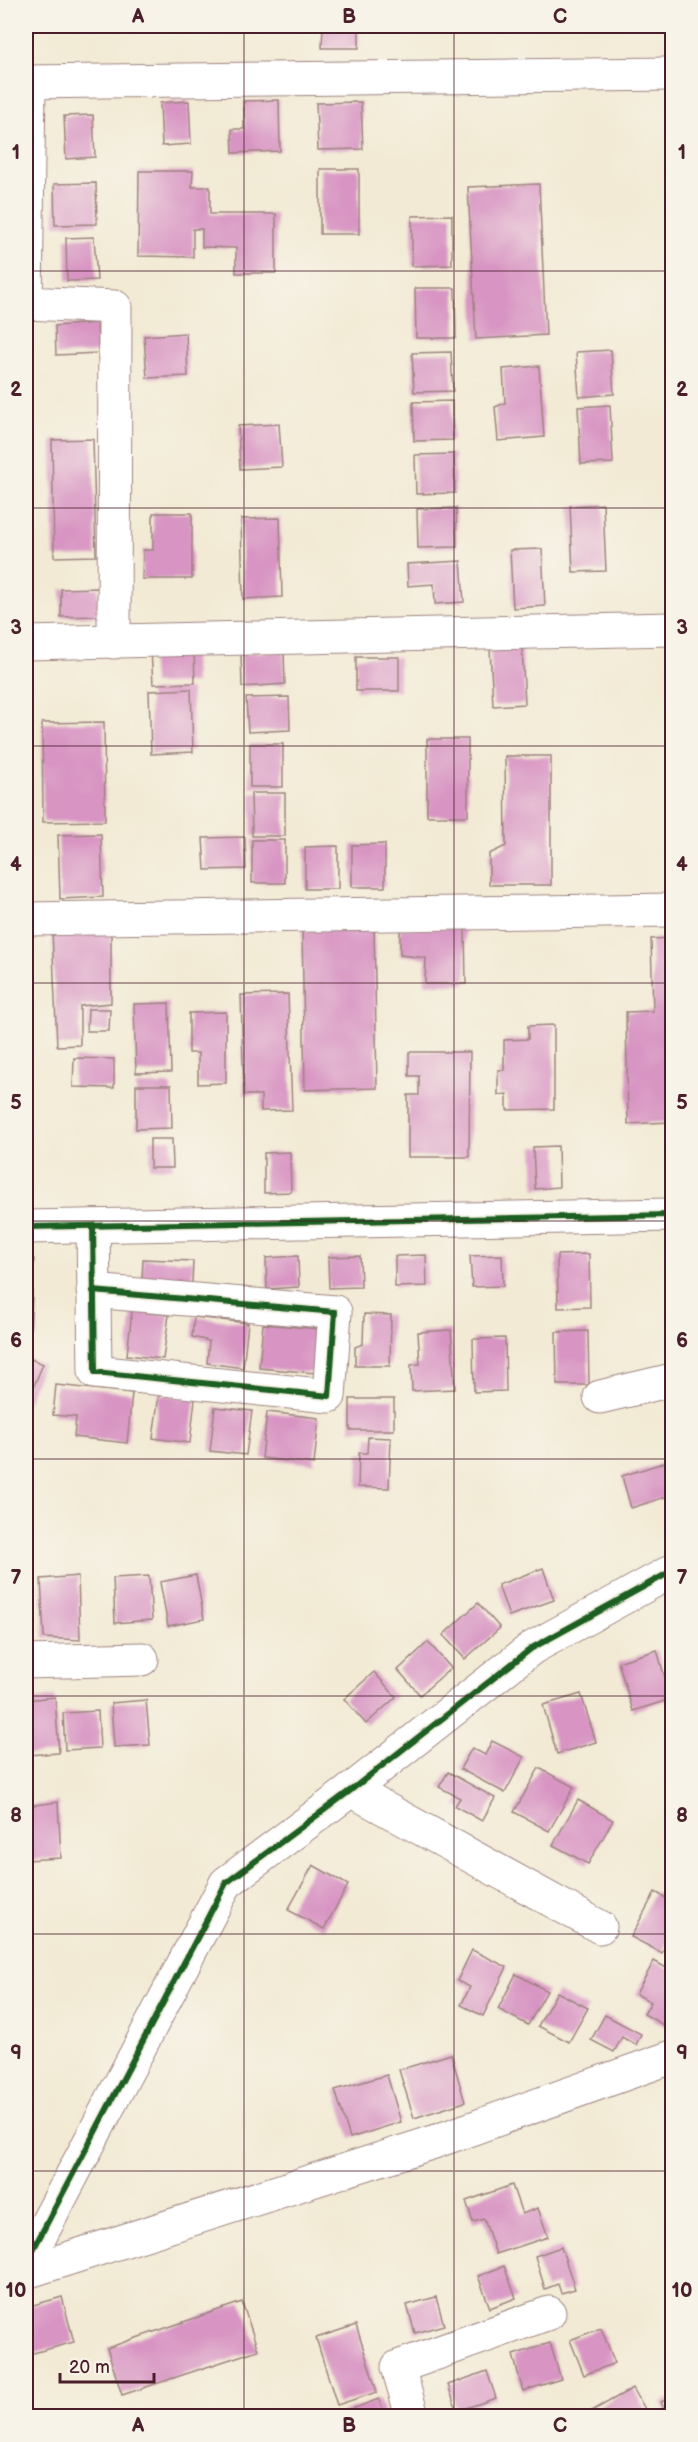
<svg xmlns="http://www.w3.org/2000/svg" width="698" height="2442" viewBox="0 0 698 2442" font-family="'Balsamiq Sans',sans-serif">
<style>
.building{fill:#d894c3}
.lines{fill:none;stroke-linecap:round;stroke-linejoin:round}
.minor-casing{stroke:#9e8480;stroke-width:35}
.minor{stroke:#fff;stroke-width:33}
.cycleway-casing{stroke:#f7f3e8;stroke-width:10}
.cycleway{stroke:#1b5e20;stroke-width:6}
.grid{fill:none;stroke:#4a1f2b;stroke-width:1.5;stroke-opacity:0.55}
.neatline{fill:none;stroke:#4a1f2b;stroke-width:2}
.grid-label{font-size:20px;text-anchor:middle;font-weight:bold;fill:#4a1f2b}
</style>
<rect width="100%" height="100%" fill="#f7f3e8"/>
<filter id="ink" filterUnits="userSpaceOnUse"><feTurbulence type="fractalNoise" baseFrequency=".0167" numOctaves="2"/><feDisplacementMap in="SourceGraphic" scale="12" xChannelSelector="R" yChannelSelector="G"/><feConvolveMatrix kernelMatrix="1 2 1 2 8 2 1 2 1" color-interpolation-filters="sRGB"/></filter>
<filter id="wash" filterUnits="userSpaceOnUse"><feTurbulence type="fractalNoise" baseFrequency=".008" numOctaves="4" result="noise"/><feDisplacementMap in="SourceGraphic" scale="24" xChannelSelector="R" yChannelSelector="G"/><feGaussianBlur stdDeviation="1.35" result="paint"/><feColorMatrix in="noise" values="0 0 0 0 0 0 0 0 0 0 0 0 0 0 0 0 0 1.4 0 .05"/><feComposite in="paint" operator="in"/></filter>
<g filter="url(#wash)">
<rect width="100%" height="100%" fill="#f2ead4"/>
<g id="blocks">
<g class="building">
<polygon points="323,26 359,26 359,48 322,48"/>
<polygon points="279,100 280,151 233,153 232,129 244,129 244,101"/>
<polygon points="189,101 191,144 162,146 160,103"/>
<polygon points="361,102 363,149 318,150 316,103"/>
<polygon points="93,115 95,157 66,159 64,116"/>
<rect x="320" y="169" width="39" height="65"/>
<polygon points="139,171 193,171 192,187 210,187 210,214 276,214 276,273 236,273 236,248 202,247 202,229 193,229 193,257 138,256"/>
<polygon points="96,183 97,224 55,225 54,184"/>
<polygon points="539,184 546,335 476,339 468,187"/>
<polygon points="452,215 452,265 412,266 412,216"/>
<polygon points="94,237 97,280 67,281 66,238"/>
<polygon points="415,288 455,288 456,338 416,338"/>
<polygon points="97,323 99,353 56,355 55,326"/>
<polygon points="186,333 188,376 147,378 144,336"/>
<polygon points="611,350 614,394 579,397 576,352"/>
<polygon points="451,352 453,391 414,392 412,353"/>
<polygon points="539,366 544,437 498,441 495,407 505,403 503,369"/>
<polygon points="452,401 453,440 414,441 413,402"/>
<polygon points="610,405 613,463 581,464 578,407"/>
<polygon points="279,424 282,467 240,469 238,426"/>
<polygon points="93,439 96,556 54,557 52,440"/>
<polygon points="454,454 455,493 416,494 415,455"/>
<polygon points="603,504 606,571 573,572 570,506"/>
<polygon points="456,508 457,547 418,548 417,509"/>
<polygon points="153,513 192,513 192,579 142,579 143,550 153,550"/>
<polygon points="280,518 282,597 243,599 241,519"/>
<polygon points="542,549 545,606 513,608 510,550"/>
<polygon points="461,561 464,602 435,604 434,584 408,586 407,564"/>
<polygon points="98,588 99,616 61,617 61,589"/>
<polygon points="522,646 525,704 493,706 490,648"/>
<polygon points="194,649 195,683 153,684 151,651"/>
<polygon points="284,651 285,684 242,687 241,653"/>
<rect x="356" y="657" width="43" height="34"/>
<polygon points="191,689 193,752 151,754 149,691"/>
<polygon points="289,697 290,730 248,732 246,698"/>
<polygon points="104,722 105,821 43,822 42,723"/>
<rect x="427" y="739" width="41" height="77"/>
<rect x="250" y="744" width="33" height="43"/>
<polygon points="505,756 551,756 551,885 489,885 489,854 506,846"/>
<polygon points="251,793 285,793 285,836 252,836"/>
<polygon points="101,834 103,897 60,899 58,835"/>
<polygon points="245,837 246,869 205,870 203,838"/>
<rect x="252" y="840" width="33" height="43"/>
<polygon points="385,844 385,887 352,887 352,845"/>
<polygon points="338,846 338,889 305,889 305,847"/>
<polygon points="374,928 377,1088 305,1090 302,930"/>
<polygon points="400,928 465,928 466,984 425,984 426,958 400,955"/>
<polygon points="111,929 111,1003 80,1006 80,1045 57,1046 52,931"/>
<polygon points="672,938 672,1122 628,1124 626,1012 653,1011 651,939"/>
<polygon points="288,994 292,1110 261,1111 261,1095 244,1095 241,995"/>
<polygon points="169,1003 171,1072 136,1073 134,1004"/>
<polygon points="88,1009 110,1009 109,1031 87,1031"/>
<polygon points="226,1012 226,1083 198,1084 198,1053 189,1053 189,1013"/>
<polygon points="554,1025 554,1109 507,1110 507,1094 498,1095 498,1070 504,1070 504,1040 528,1039 528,1026"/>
<polygon points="409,1052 470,1052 469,1157 408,1157 408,1095 419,1095 419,1076 409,1076"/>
<polygon points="74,1058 114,1059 114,1088 73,1087"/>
<polygon points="136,1085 171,1085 172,1128 136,1129"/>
<polygon points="150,1139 172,1139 173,1168 150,1168"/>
<polygon points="558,1146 559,1187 535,1189 533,1147"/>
<polygon points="290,1152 291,1192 264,1193 264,1153"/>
<polygon points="589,1254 590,1307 558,1308 557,1255"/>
<polygon points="426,1255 427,1286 395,1287 395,1256"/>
<polygon points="502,1255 503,1286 472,1287 470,1256"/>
<polygon points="298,1256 299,1287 267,1289 266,1258"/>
<polygon points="360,1256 361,1287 329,1288 328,1257"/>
<polygon points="26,1258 34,1259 30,1335 26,1334"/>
<polygon points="143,1259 193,1261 192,1283 142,1281"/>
<polygon points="132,1311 169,1315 163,1359 127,1355"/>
<polygon points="364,1314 391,1315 390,1366 355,1366 355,1347 363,1344"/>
<polygon points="194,1317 248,1323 243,1368 207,1363 209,1341 192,1337"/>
<polygon points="263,1324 319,1329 315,1373 259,1368"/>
<polygon points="451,1330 455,1389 412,1391 411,1365 420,1364 418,1332"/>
<polygon points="588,1331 589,1385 557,1385 556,1332"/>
<polygon points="505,1338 506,1391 474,1392 473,1339"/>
<polygon points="26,1357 43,1364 26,1405"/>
<polygon points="56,1385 132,1393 127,1443 74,1437 76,1417 53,1415"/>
<polygon points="159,1394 195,1399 190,1443 153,1438"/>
<rect x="350" y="1399" width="44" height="31"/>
<polygon points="215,1407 252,1411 246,1455 210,1451"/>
<polygon points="267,1412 319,1418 314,1464 262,1458"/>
<polygon points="368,1437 391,1438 389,1488 358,1487 359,1453 367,1453"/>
<polygon points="672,1460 672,1495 631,1508 622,1476"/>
<polygon points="543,1568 554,1600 509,1616 498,1585"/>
<polygon points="196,1575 204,1619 168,1626 160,1582"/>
<polygon points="78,1576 80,1640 44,1638 41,1579"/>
<polygon points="149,1576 152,1620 115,1623 113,1578"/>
<polygon points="478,1603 500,1628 465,1659 443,1635"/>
<polygon points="428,1642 451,1668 420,1695 398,1670"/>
<polygon points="657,1650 671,1699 633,1711 618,1662"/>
<polygon points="374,1672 396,1697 366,1724 344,1699"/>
<polygon points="581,1694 596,1742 557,1754 543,1705"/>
<polygon points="55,1697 59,1753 26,1755 26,1700"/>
<polygon points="146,1700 150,1745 114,1747 111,1703"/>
<polygon points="98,1711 100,1748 65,1750 63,1713"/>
<polygon points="492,1741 524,1757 505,1793 460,1769 472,1748 485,1755"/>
<polygon points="539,1768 574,1787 549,1831 514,1812"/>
<polygon points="448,1772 495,1798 482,1821 455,1806 460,1798 439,1787"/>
<polygon points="578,1800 613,1820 588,1864 553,1845"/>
<polygon points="58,1802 61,1858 26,1860 26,1806"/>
<polygon points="313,1865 348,1885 324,1929 288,1910"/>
<polygon points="655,1892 672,1901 672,1933 662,1953 631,1937"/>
<polygon points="472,1950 507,1967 483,2016 461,2005 470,1987 457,1981"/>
<polygon points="654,1961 672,1971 672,2030 644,2014 651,2002 636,1994"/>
<polygon points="516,1974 547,1991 528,2025 498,2009"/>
<polygon points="557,1992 588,2008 569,2042 538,2026"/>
<polygon points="605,2015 641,2034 636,2045 622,2037 614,2052 591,2040"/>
<polygon points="451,2054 465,2102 414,2118 399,2070"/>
<polygon points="387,2075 401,2122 350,2138 335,2090"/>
<polygon points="512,2185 522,2214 538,2208 548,2237 496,2254 484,2219 473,2222 466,2201"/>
<polygon points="561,2247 575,2289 561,2293 558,2284 545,2289 535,2256"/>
<polygon points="504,2266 516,2298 490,2308 478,2276"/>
<polygon points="62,2297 74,2342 26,2355 26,2307"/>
<polygon points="436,2297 444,2325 415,2333 407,2305"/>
<polygon points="242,2302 258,2350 122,2395 107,2348"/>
<polygon points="356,2325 377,2392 337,2405 316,2338"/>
<polygon points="601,2328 615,2363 584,2375 570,2340"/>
<polygon points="550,2343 561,2379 523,2391 513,2355"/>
<polygon points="487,2371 496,2398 457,2411 448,2385"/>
<polygon points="633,2388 649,2416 593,2416 590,2412"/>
<polygon points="672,2397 672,2416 667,2416 661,2402"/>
<polygon points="379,2399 385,2416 342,2416 341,2413"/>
</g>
</g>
</g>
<g filter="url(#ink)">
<use href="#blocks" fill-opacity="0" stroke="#9e8480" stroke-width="1.5"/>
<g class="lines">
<defs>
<g id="minor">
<polyline points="26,82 672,74"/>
<polyline points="29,82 26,303 115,307 114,642"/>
<polyline points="26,643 672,629"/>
<polyline points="26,919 672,910"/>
<polyline points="26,1227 672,1215"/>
<polyline points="93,1291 335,1312 329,1396 95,1372 93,1226"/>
<polyline points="600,1397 672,1380"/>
<polyline points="26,1662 142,1659"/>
<polyline points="351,1790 600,1927"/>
<polyline points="26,2263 226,1883 351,1790 532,1648 672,1571"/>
<polyline points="26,2272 434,2142 672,2057"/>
<polyline points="412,2416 398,2367 549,2313"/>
</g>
</defs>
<use href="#minor" class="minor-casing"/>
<use href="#minor" class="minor"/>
<defs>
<g id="cycleway">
<polyline points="26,1227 672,1215"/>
<polyline points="93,1291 335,1312 329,1396 95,1372 93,1226"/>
<polyline points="26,2263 226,1883 351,1790 532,1648 672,1571"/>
</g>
</defs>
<use href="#cycleway" class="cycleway-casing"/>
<use href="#cycleway" class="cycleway"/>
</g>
</g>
<path class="grid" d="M 244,26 L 244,2416M 454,26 L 454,2416M 26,271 L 672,271M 26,508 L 672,508M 26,746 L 672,746M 26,983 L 672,983M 26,1221 L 672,1221M 26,1459 L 672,1459M 26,1696 L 672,1696M 26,1934 L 672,1934M 26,2171 L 672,2171"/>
<rect width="698" height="2442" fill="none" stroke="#f7f3e8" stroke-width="66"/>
<path d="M60 2373v9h94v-9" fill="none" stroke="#4a1f2b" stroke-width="3"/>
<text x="69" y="2373" font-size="18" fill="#4a1f2b" stroke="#f7f3e8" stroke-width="4.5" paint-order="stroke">20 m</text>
<rect x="33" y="33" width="632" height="2376" class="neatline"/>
<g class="grid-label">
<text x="138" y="23">A</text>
<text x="349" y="23">B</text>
<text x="560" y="23">C</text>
<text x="16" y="159">1</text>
<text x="682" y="159">1</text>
<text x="16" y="396">2</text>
<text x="682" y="396">2</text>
<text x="16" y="634">3</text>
<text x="682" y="634">3</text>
<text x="16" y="871">4</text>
<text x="682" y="871">4</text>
<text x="16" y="1109">5</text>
<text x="682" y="1109">5</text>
<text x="16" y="1347">6</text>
<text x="682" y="1347">6</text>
<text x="16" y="1584">7</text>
<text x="682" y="1584">7</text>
<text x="16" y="1822">8</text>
<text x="682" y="1822">8</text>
<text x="16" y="2059">9</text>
<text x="682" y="2059">9</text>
<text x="16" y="2297">10</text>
<text x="682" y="2297">10</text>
<text x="138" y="2432">A</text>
<text x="349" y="2432">B</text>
<text x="560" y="2432">C</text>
</g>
</svg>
